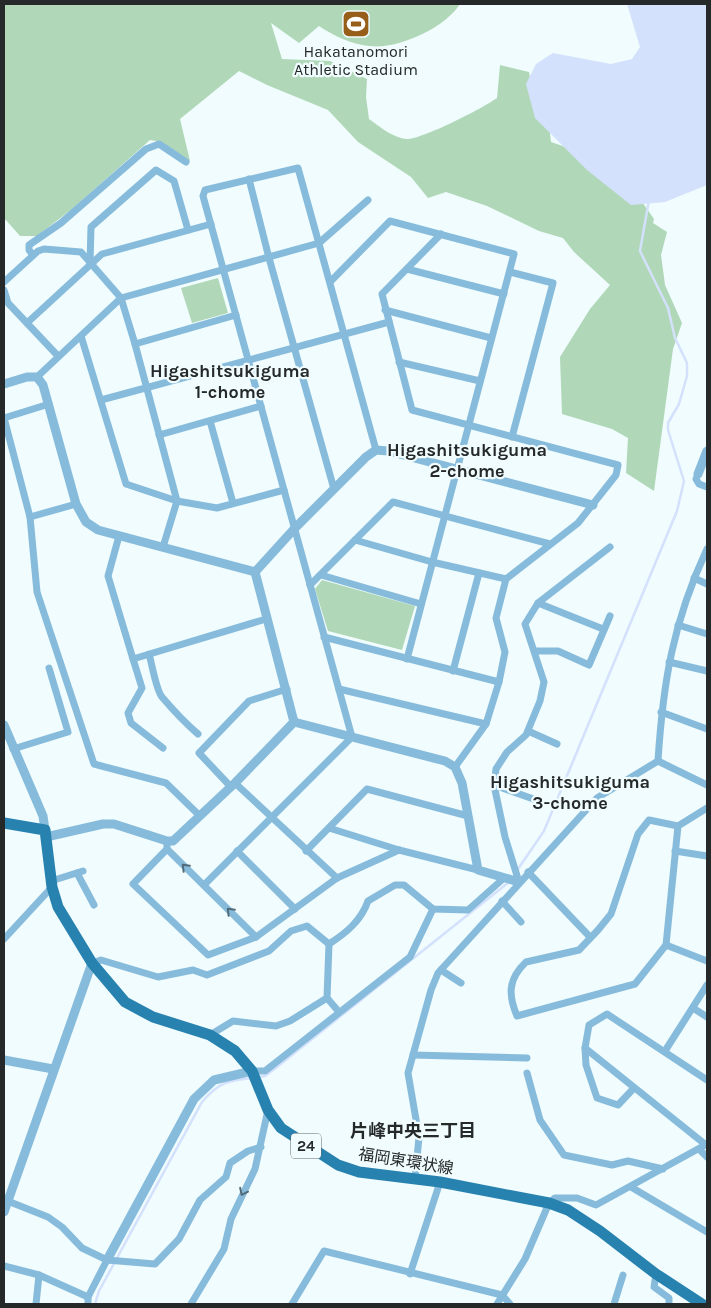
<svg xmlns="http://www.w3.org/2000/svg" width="711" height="1308" viewBox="0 0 711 1308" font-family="Karla,'Noto Sans JP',sans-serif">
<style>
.green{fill:#b0d8b8}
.water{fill:#d4e1fc}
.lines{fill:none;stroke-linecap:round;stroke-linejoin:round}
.stream{stroke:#d4e1fc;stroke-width:2.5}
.minor{stroke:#87bbdb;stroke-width:7}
.tertiary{stroke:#87bbdb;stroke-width:9}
.primary{stroke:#2882b0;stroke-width:11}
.oneway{stroke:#516b7a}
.labels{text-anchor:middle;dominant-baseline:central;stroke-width:4.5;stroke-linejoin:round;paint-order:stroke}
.shield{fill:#f0fcfd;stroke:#626869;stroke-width:1}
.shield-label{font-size:15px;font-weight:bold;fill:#25292a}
.poi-label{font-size:16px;fill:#25292a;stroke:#f0fcfd}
.street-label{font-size:16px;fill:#25292a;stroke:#f0fcfd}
.neighbourhood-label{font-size:18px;font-weight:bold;fill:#25292a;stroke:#f0fcfd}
</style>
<rect width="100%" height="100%" fill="#f0fcfd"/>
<g class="green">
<path d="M 4,4 L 460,4 C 445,28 397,50 369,46 C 351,44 334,36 319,26 L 299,43 L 271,23 L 282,59 L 330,61 L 367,79 L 366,97 L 369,119 C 380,127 393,138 407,139 C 423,139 483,108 497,98 L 500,65 L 529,72 L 535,105 L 549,124 L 551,142 L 583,153 L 640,199 L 654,219 L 653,223 L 667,232 L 661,255 L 665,285 L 682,323 L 673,349 L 654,491 L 626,473 L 628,438 L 612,429 L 562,414 L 560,357 L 590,309 L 610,285 L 574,252 L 563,238 L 539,231 L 487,206 L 446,192 L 428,198 L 411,177 L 358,142 L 328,110 L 267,85 L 239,71 L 180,119 L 190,161 L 161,142 L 150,140 L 72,209 L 37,236 L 20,236 L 4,218 Z"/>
<polygon points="218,278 228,313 192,323 181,288"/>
<polygon points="322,580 415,606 402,650 328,631 315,589"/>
</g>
<polygon class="water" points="627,4 707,4 707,185 665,202 631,205 587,170 535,118 526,84 536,64 553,53 611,64 632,59 640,47"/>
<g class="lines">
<g class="stream">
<polyline points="518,869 544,831 677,511 684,481 668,430 668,423 679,404 687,376 687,363 675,338 668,308 640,251 649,200"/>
<polyline points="258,1077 265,1076 277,1067 509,882"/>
<path d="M 95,1304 L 99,1291 L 202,1102 C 218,1083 228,1080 252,1078"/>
</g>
<g class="minor">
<polyline points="249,179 269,258 334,489"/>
<polyline points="441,234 382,294 412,410 618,465 616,475 578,523 506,579 496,618 505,652 499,682 486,724 455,767"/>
<polyline points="33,255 29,250 29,245 61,223 146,149 159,144 186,162"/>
<polyline points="90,263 91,227 156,170 174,181 188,230"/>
<polyline points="407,269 504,294"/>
<polyline points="510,272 553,283 512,437"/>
<polyline points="4,282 38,251 44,249 81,252 121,298 135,344 177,501 163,547"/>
<polyline points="330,282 390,221 514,254 407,659"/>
<polyline points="4,290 8,303 58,356"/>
<polyline points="385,310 491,338"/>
<polyline points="27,323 102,254 211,224"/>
<polyline points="81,336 126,484 177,501 217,508 284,490"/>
<polyline points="135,344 236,315"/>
<polyline points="399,362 480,381"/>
<polyline points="37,377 121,298 319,243 368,200"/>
<polyline points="101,400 389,322"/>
<polyline points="49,404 4,418 30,517 37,592 94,764 166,783 200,816"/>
<polyline points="210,421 233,503"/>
<polyline points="159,435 261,406"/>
<polyline points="698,474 696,479 699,484 707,487"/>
<polyline points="30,517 76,504"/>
<polyline points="119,536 108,576 133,659 266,619"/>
<polyline points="355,540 432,562 506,579"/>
<polyline points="321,575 421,604"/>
<polyline points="694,578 707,584"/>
<polyline points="310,585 393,502 550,544"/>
<polyline points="538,603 603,629"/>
<polyline points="678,625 707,634"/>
<polyline points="324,637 499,682"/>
<polyline points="535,651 558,651 589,665 610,616"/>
<path d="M 149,654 C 152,664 156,690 162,697 C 173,710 184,722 198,734"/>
<polyline points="133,659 142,688 128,713 131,723 163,748"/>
<polyline points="669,662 707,671"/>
<polyline points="453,671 479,573"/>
<polyline points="339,689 486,724"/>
<polyline points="661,712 707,729"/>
<polyline points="528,731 557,744"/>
<polyline points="13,749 68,732 49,668"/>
<path d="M 658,761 C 663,682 673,622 707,549"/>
<polyline points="658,761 707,785"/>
<polyline points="235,783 337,878"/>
<polyline points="494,785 539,801"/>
<polyline points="231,787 199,753 249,701 287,689"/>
<path d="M 678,826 L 666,945 L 635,984 L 517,1016 C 508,995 508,979 526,962 L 579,950 L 598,930 L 611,914 L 638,834 L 649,820 L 678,826 L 707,808"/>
<polyline points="329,828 399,850 478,870"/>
<polyline points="167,841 167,849 133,884 208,955 256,937 337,878 399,850"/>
<polyline points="167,849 256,937"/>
<polyline points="237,851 295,909"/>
<polyline points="306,851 367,789 468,816"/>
<polyline points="675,851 707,856"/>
<polyline points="528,872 590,937"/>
<polyline points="77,873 94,905"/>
<polyline points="51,881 83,871"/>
<polyline points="519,882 505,837 494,785 496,769 507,752 526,735 540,701 544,682 525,624 538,603 610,547"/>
<polyline points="204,885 352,737 203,196 205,190 298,168 376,450"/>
<polyline points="502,901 521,922"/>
<polyline points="4,939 52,887"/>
<polyline points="666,945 707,961"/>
<polyline points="92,963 101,960 158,977 193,970 207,975 269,951 291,931 307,926 329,944"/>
<polyline points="441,970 461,983"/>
<polyline points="327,998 339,1012"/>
<polyline points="693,1008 707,1017"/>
<path d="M 210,1035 L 233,1021 L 276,1026 L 290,1021 L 327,998 L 329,944 C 346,933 361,921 368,901 L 395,885 L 404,885 L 433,909 L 468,910 L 504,878"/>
<polyline points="585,1048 586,1065 597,1098 618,1105 634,1088"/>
<polyline points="665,1051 707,985"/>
<polyline points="413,1055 527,1058"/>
<polyline points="252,1071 265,1071 410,957 433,909"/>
<polyline points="527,1073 540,1120 564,1155 612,1165 628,1161 663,1169"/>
<polyline points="706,1145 585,1048 589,1025 607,1014 707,1080"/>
<polyline points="699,1149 707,1157"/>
<polyline points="415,1179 419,1137 408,1073 431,990 438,973 597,798 658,761"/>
<polyline points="631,1187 707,1232"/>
<polyline points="5,1200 48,1217 62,1227 82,1248 107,1260 155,1264 179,1239 200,1200 226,1177 230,1163 248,1151 261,1147"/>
<polyline points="4,1266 39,1275 88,1297"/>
<polyline points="410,1274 440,1182"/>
<polyline points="656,1274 654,1287 669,1298 669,1304"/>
<polyline points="36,1304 39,1275"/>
<polyline points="88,1304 88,1297 107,1260"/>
<polyline points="191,1304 224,1249 231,1219 255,1169 268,1110"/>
<polyline points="292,1304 324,1251 502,1295 510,1304"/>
<polyline points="497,1304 525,1259 549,1203 555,1198 577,1198 596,1205 707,1144"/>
<polyline points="614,1304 623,1275"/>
</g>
<g class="tertiary">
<polyline points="4,384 27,377 37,377 43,385 76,504 86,522 98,530 255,572"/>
<polyline points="698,474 707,451"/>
<polyline points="255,572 295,528 366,457 376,450 388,451 593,505"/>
<polyline points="255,572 294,722"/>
<polyline points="294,722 445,761 455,767 462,783 478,870 519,882"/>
<polyline points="4,725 43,816 45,830"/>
<polyline points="46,837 103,824 114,824 167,841 173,841 235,783 294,722"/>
<polyline points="4,1060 53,1069"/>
<polyline points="4,1212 92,963"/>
<polyline points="107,1260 194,1099 214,1080 252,1071"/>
</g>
<polyline class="primary" points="4,823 45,830 52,887 58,907 92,963 125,1002 153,1017 210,1035 235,1051 252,1071 268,1110 281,1128 338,1165 359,1172 440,1182 549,1203 568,1210 600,1231 656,1274 702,1304"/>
</g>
<defs><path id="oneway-chevron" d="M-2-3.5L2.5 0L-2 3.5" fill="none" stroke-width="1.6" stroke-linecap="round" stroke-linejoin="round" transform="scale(1.25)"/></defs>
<g class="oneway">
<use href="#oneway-chevron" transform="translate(185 867) rotate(-135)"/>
<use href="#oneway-chevron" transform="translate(230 911) rotate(-135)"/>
<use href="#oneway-chevron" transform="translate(243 1192) rotate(116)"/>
</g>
<defs>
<symbol id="stadium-square" viewBox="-11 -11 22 22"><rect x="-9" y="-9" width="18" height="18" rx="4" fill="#975e1a" stroke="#f0fcfd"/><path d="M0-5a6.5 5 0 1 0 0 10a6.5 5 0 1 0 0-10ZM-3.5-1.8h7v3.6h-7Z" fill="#fff"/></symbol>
</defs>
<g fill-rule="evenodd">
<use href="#stadium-square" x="340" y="8" width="32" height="32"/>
</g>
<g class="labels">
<rect class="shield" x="291" y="1133.5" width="30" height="25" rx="4"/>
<g class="shield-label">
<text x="306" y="1146">24</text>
</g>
<g class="poi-label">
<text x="356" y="51">Hakatanomori<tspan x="356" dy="18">Athletic Stadium</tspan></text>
</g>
<g class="street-label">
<text transform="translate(406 1161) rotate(9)">福岡東環状線</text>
</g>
<g class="neighbourhood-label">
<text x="230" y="371">Higashitsukiguma<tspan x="230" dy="21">1-chome</tspan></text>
<text x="467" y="450">Higashitsukiguma<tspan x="467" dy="21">2-chome</tspan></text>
<text x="570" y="782">Higashitsukiguma<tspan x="570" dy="21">3-chome</tspan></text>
<text x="413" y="1131">片峰中央三丁目</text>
</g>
</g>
<rect width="711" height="1308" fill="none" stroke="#25292a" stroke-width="10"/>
</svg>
